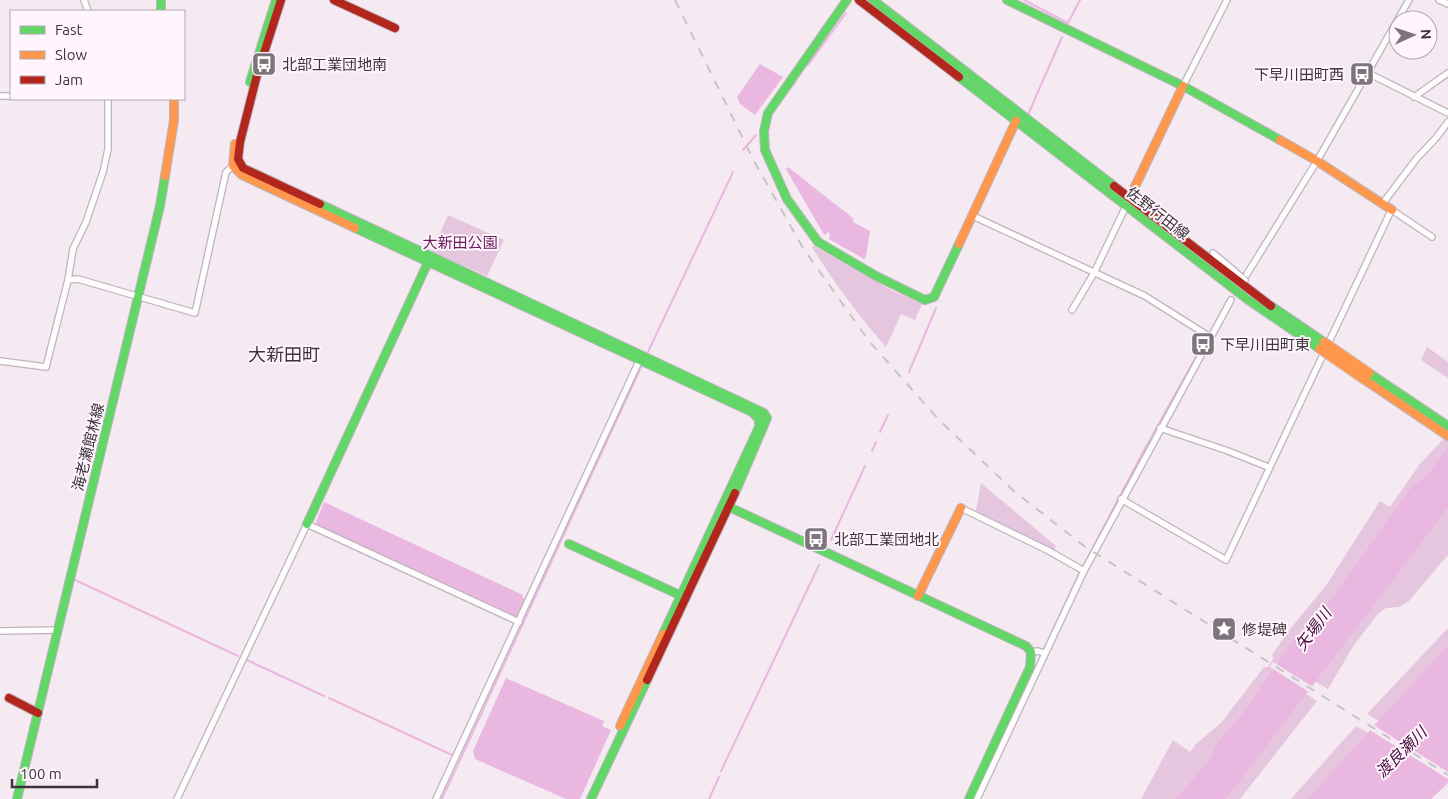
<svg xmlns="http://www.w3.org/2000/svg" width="1448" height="799" viewBox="0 0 1448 799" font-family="Ubuntu,'Noto Sans JP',sans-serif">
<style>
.green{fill:#e5c6de}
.water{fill:#e9b7df}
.pier{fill:#f5e9f2}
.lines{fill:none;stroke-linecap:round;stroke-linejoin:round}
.stream{stroke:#e9b7df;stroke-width:2}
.street-casing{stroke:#bdb5bc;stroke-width:8}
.fast-casing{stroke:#bdb5bc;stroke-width:10}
.slow-casing{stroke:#bdb5bc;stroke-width:10}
.jam-casing{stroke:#bdb5bc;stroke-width:10}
.street{stroke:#fefcfd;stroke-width:5.5}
.fast{stroke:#63d668;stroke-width:8}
.slow{stroke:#ff974d;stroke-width:8}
.jam{stroke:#b3261e;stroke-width:8}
.rail{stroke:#c8c4c7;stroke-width:2;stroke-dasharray:9 9;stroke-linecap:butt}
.slow-bridge-casing{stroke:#cdc7cc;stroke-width:11;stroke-linecap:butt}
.slow-bridge{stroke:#ff974d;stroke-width:9}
.labels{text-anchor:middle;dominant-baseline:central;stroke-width:4;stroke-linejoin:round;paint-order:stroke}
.poi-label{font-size:15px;fill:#3e353c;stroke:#fff6fd;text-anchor:start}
.street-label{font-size:15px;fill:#3e353c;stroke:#fff6fd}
.park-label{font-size:15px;fill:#671b5d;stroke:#fff6fd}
.water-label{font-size:16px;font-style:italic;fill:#470e40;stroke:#fff6fd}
.quarter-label{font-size:18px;fill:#3e353c;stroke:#fff6fd}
</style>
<rect width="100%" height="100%" fill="#f5e9f2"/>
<g class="green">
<polygon points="448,215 504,240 487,276 432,252"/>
<path d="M 814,246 L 893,291 L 922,304 L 915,320 L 901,314 L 886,347 C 859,316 834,283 812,247 Z"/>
<polygon points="1427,347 1448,362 1448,378 1421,360"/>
<polygon points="1448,434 1448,447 1428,473 1411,487 1317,618 1291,642 1247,707 1217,743 1207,763 1174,799 1141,799 1173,740 1190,752 1196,744 1221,723 1264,667 1268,667 1273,659 1272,655 1287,633 1327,584 1380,501 1390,507 1419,465"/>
<polygon points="981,483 1056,546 1054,551 977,513 976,511"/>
<polygon points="1448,508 1448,555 1408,602 1399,607 1386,608 1378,614 1354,645 1328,689 1314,681"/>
<polygon points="1448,628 1448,645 1379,721 1367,714"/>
<polygon points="1305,693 1317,701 1240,799 1226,799"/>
<polygon points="1356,726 1368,733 1307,799 1291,799"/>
</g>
<g class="water">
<polygon points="760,64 783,77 755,115 740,104 737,97"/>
<polygon points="788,167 854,219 853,222 870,231 866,256 864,259 829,239 830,234 828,232 825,235 823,233 786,169"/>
<polygon points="1448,447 1448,508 1226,799 1174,799 1207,763 1217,743 1247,707 1291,642 1317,618 1411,487 1428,473"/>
<polygon points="324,502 523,595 522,597 525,599 517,616 513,617 317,526 316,522"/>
<polygon points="1448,645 1448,783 1431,799 1307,799"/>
<polygon points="506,678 604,721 602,726 611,730 580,799 566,799 475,759 473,751"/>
</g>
<g class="pier">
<polygon points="1273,662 1313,687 1309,692 1270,667"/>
<polygon points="1372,724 1448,772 1448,779 1368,729"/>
</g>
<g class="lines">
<g class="stream">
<polyline points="1024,0 1068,23 1080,0"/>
<polyline points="808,65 846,13"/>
<polyline points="782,99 796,81"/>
<polyline points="1027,117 1062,37"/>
<polyline points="743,150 756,135"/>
<polyline points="648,352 733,172"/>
<polyline points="909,372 936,308"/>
<polyline points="880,432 888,415"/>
<polyline points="872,451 876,442"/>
<polyline points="831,540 865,466"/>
<polyline points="73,579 238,656"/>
<polyline points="247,660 324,696"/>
<polyline points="329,698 452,755"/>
<polyline points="993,759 1078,576 1142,454 1202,346"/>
<polyline points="721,771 819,565"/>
<polyline points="442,799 642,365"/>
<polyline points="709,799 719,777"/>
</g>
<defs>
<g id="street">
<polyline points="84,0 88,11"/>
<polyline points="1439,0 1448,4"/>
<polyline points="1368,73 1448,113"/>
<polyline points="1183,86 1227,0"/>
<polyline points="0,96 11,96"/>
<polyline points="1414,97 1448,73"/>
<polyline points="1383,203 1417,158 1436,138 1448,122"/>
<polyline points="973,216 1145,296 1210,337"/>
<polyline points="1213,253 1245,280 1240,284"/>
<polyline points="1247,274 1317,161 1409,0"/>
<polyline points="68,280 78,279 195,313 226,172 233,166"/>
<polyline points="1072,310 1094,273 1127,204"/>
<polyline points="0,361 46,367 68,280 73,249 86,222 103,172 108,149 108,99"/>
<polyline points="1160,428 1228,451 1268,467"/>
<polyline points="1121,499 1226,560 1389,215 1392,210 1432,237"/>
<polyline points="961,508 1049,551 1084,571"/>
<polyline points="0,631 58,630"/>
<polyline points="1031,652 1038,651 1044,653"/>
<polyline points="177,799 307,524 519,622"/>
<polyline points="436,799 641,357"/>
<polyline points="977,799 1084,571 1231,300"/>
</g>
<g id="fast">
<polyline points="161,0 161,11"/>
<polyline points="847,0 768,113 764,131 765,150 787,199 818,242 876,276 925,300 934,297 959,244"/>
<polyline points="873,0 1114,186"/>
<polyline points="1007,0 1183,86 1280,140"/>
<polyline points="959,77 1247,299 1320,349"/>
<polyline points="250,82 276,0"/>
<polyline points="320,204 764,413 767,418 735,493"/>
<polyline points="355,228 752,412 759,419 759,427 663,634"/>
<polyline points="1271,306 1324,342"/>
<polyline points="1369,373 1448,426"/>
<polyline points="725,505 1026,646 1031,652 1030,667 969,799"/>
<polyline points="307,524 430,258"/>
<polyline points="569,544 684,597"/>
<polyline points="17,799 160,206 165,176"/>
<polyline points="591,799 647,680"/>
</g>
<g id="slow">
<polyline points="1280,140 1317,161 1392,210"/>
<polyline points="235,144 233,166 242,175 355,228"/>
<polyline points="165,176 174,120 174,99"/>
<polyline points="1130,197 1183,86"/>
<polyline points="959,244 1016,121"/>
<polyline points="1365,380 1448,436"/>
<polyline points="918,596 961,508"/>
<polyline points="620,726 663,634"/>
</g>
<g id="jam">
<polyline points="281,0 257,75 240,142 238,159 243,168 320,204"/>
<polyline points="334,0 395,28"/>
<polyline points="859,0 959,77"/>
<polyline points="1114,186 1271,306"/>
<polyline points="647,680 735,493"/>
<polyline points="9,698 38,713"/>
</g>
</defs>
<use href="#street" class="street-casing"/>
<use href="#fast" class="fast-casing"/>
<use href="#slow" class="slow-casing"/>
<use href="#jam" class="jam-casing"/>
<use href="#street" class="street"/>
<use href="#fast" class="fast"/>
<use href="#slow" class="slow"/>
<use href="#jam" class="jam"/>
<polyline class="rail" points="675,0 754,161 803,248 869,341 939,420 1015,492 1084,546 1448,775"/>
<defs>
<g id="slow-bridge">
<polyline points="1324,342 1369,373"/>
<polyline points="1320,349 1365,380"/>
</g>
</defs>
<use href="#slow-bridge" class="slow-bridge-casing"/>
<use href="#slow-bridge" class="slow-bridge"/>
</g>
<defs>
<symbol id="bus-square" viewBox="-11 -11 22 22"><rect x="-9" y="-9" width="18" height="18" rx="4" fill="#7e747c" stroke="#fff6fd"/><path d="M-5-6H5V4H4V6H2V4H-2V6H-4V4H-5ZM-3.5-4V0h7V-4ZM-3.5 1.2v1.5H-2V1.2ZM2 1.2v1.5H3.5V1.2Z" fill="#fff"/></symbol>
<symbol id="sight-square" viewBox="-11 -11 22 22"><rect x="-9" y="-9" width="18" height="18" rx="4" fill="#7e747c" stroke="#fff6fd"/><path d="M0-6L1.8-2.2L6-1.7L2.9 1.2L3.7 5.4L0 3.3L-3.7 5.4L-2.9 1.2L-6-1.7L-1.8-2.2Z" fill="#fff"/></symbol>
</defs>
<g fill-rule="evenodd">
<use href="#bus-square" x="250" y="50" width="28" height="28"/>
<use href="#bus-square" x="1348" y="60" width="28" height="28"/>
<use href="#bus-square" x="1189" y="330" width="28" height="28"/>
<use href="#bus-square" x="802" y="525" width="28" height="28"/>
<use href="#sight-square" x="1210" y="615" width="28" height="28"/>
</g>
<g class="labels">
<g class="poi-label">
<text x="282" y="64">北部工業団地南</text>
<text x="1344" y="74" text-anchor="end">下早川田町西</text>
<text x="1220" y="344">下早川田町東</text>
<text x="834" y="539">北部工業団地北</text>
<text x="1242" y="629">修堤碑</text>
</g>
<g class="street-label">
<text transform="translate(1158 213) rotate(38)">佐野行田線</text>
<text transform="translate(88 447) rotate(-76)">海老瀬館林線</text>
</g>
<g class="park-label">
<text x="460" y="242">大新田公園</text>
</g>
<g class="water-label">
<text transform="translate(1313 629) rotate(-53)">矢場川</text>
<text transform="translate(1401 752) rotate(-45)">渡良瀬川</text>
</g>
<g class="quarter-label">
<text x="284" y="354">大新田町</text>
</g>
</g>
<rect x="10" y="10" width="175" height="90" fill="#fff6fd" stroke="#b2a9b0"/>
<rect x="20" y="26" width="25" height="8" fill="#63d668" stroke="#b2a9b0"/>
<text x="55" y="35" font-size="15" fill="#3e353c">Fast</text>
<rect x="20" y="51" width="25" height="8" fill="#ff974d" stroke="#b2a9b0"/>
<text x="55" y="60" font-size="15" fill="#3e353c">Slow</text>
<rect x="20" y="76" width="25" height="8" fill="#b3261e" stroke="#b2a9b0"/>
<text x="55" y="85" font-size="15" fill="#3e353c">Jam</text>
<g transform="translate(1413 35) rotate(87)"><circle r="24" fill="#fff6fd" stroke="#b2a9b0"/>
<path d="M0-4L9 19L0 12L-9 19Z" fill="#7e747c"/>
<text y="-8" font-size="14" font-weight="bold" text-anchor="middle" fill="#3e353c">N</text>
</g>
<path d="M12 779v8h85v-8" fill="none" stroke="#3e353c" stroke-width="2.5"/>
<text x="20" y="779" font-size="15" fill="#3e353c" stroke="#fff6fd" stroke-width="4" paint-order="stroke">100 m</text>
</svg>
